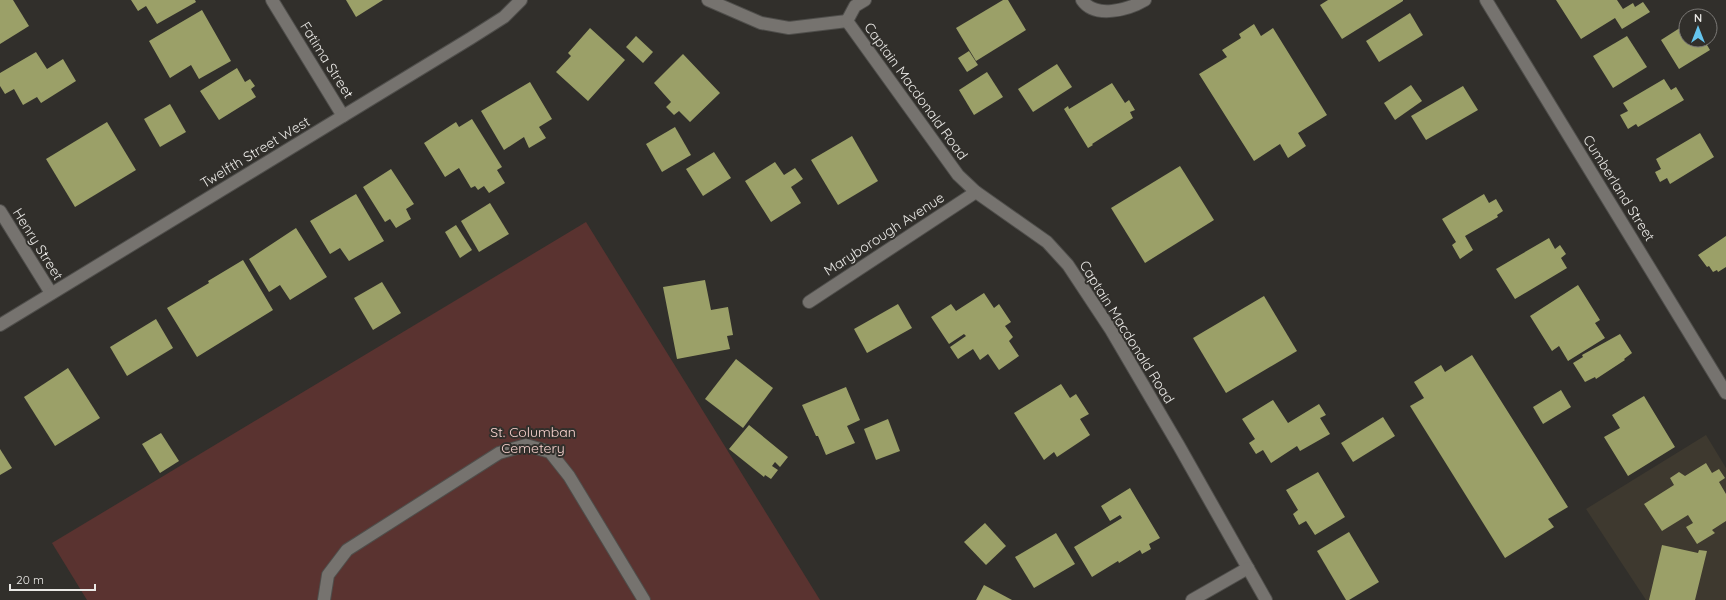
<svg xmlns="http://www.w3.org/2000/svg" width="1726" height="600" viewBox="0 0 1726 600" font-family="Quicksand,sans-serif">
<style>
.built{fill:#3e392f}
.green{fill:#5a3330}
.building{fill:#9ba068}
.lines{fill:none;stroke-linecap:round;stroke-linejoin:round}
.minor-casing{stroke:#4f4e4b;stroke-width:14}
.minor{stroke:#76736f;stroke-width:12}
.labels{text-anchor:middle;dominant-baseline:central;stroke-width:4;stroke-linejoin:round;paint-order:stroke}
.street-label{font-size:14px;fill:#eae9e6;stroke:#312f2b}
.park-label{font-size:14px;fill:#fad4d0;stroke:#312f2b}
</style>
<rect width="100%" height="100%" fill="#312f2b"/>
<polygon class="built" points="1706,435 1726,468 1726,600 1646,600 1586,509"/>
<polygon class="green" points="586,222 820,600 87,600 52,543"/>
<g class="building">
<polygon points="0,0 13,0 29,26 0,44"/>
<polygon points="131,0 195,0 196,2 157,24 146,6 138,11"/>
<polygon points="346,0 383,0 356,17"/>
<polygon points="1003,0 1008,0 1026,30 976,61 956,28"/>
<polygon points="1328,0 1403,0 1403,1 1342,39 1320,5"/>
<polygon points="1556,0 1617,0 1623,9 1633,3 1635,7 1643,2 1650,12 1622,29 1615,18 1581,39"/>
<polygon points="202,10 231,61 199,79 191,65 170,78 149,41"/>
<polygon points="1410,13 1423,35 1379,62 1366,41"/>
<polygon points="1254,24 1261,36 1273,28 1327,115 1298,133 1306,146 1288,158 1280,144 1254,161 1199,74 1227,57 1222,50 1241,38 1239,34"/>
<polygon points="1686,24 1686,40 1704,40 1710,50 1679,69 1661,40"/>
<polygon points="590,28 625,60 588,101 556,72 571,56 568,53"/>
<polygon points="636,36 653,52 643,63 626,47"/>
<polygon points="1627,36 1647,67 1613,88 1593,56"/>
<polygon points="969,51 978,65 967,72 958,58"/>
<polygon points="36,52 47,69 63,59 76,81 41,103 37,97 23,105 14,89 5,94 0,86 0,73"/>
<polygon points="683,54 720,93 690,122 679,111 674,115 666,107 671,102 654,83"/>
<polygon points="1057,64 1072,87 1033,112 1018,89"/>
<polygon points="237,68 245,82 250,79 255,86 251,89 256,97 219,120 200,91"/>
<polygon points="987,72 1003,97 974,115 959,90"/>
<polygon points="1664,79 1671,90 1676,87 1684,100 1638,127 1636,124 1628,129 1620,115 1628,111 1623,103"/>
<polygon points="530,82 552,119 539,127 546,138 529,148 524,137 504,150 481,111"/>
<polygon points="1112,83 1125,103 1129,100 1135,110 1130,112 1133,118 1092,144 1093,145 1088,148 1064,109 1068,106 1069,109"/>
<polygon points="1411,85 1422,101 1395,120 1384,103"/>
<polygon points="1463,86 1478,110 1426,140 1411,116"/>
<polygon points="170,104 186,132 160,147 144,119"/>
<polygon points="472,119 502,167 497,170 505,183 489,193 484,186 478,190 475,186 471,188 459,168 445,177 424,143 456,122 459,127"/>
<polygon points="107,122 136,170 75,207 46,159"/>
<polygon points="675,127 691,155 662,172 646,144"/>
<polygon points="1700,133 1714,157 1670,184 1667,178 1660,182 1655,172 1661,169 1656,159"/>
<polygon points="852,136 878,181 838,205 811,160"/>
<polygon points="714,152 731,178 703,196 686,169"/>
<polygon points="775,162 784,175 795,168 803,179 791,187 801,203 771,222 745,181"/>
<polygon points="1180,166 1214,220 1145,263 1111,208"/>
<polygon points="391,169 414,204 406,209 411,219 396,228 390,219 385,222 363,187"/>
<polygon points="356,194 384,241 349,261 340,248 330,254 310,221"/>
<polygon points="1484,194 1489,203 1496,199 1503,211 1497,215 1498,217 1465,236 1473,250 1460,259 1452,245 1456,242 1442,219"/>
<polygon points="490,203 509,234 479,252 461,221"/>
<polygon points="456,225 472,250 460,258 445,232"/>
<polygon points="296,228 327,277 290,300 280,285 269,292 249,259"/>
<polygon points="1726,236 1726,267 1718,272 1717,270 1713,272 1709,266 1707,267 1698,255"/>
<polygon points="1549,238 1555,249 1560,245 1566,254 1561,258 1567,268 1515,299 1496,269"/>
<polygon points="243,260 273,310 197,357 167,308 209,283 208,281"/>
<polygon points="705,280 711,310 728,307 733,335 727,336 730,349 677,359 663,287"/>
<polygon points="382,282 401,313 373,330 354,298"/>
<polygon points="1578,285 1600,320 1595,323 1605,338 1568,361 1559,346 1552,351 1530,316"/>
<polygon points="984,293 994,308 999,304 1011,322 1005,326 1013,337 1009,341 1019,356 999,370 988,354 980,360 973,349 958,359 950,347 966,336 964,334 949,344 931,317 951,304 956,311"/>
<polygon points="1264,296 1297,351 1226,393 1193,338"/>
<polygon points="898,304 912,328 867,353 854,329"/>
<polygon points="156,319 173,348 127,376 110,347"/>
<polygon points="1620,334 1632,353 1624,359 1625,360 1596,379 1595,377 1585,382 1573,363 1583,357 1582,355"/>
<polygon points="1472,355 1568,507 1548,519 1554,527 1505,558 1410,406 1424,398 1414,382 1441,365 1445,372"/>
<polygon points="736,359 773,388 743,428 705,399"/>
<polygon points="68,368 100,418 55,446 24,397"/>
<polygon points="1061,384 1070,398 1076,394 1089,414 1080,419 1090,435 1057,457 1054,452 1044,460 1014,413"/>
<polygon points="846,387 860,420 847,426 855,443 826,455 818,436 816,436 802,405"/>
<polygon points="1561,390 1571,407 1543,424 1533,407"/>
<polygon points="1644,396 1675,447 1628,476 1604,437 1620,428 1612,415"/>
<polygon points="1273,400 1288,423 1319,404 1326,415 1320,418 1330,434 1300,451 1297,446 1271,463 1263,450 1256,454 1249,443 1255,439 1242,419"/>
<polygon points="1383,417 1395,436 1353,462 1341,443"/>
<polygon points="888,419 900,451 876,460 864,429"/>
<polygon points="749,425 788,457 780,467 775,462 772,466 778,470 771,479 765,475 764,477 729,449"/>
<polygon points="161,433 179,461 160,473 142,444"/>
<polygon points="0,449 12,468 0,475"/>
<polygon points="1706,463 1712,473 1719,469 1725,478 1719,482 1726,494 1726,521 1712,530 1715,533 1697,544 1686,527 1693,523 1688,515 1662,531 1644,504 1674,485 1670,478 1679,472 1685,476"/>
<polygon points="1318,472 1345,517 1315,535 1306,521 1299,525 1293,514 1298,510 1286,490"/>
<polygon points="1130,488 1160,538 1149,544 1151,549 1142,554 1140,550 1119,563 1118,561 1092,577 1074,547 1122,518 1120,515 1110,521 1101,506"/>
<polygon points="985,523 1006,546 986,565 964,542"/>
<polygon points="1349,532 1379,582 1349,600 1346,600 1317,551"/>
<polygon points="1056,533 1075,564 1034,588 1015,557"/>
<polygon points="1662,545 1698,553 1699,550 1707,551 1695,600 1649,600"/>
<polygon points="984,585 1012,600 976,600"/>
</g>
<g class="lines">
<defs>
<g id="minor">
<polyline points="272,0 343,116"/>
<polyline points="708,0 761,23 789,28 847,21"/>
<path d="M 1082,0 C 1095,19 1128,10 1145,0"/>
<polyline points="1486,0 1726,393"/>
<polyline points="847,21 958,175 976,192 1047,242 1068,265 1111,330 1179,446 1266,600"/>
<polyline points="847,21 855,6 865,0"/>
<polyline points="0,211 51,293"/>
<polyline points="809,302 976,192"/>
<polyline points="0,325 471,38 504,17 521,0"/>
<polyline points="324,600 328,575 347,550 499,453 526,445 550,452 569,476 644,600"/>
<polyline points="1192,600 1248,568"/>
</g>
</defs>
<use href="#minor" class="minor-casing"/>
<use href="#minor" class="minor"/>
</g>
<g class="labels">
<g class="street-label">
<text transform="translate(327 60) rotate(58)">Fatima Street</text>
<text transform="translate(916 91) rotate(54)">Captain Macdonald Road</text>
<text transform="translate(255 152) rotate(-31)">Twelfth Street West</text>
<text transform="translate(1619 188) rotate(58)">Cumberland Street</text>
<text transform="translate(884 234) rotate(-33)">Maryborough Avenue</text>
<text transform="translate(38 244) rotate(58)">Henry Street</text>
<text transform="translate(1127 332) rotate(58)">Captain Macdonald Road</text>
</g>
<g class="park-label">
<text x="533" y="432">St. Columban<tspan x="533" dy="16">Cemetery</tspan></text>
</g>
</g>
<g transform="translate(1698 28)"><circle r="19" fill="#312f2b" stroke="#7b7976"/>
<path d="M0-3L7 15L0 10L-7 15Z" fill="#65c5ee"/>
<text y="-6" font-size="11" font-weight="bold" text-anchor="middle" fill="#eae9e6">N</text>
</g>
<path d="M10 584v6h85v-6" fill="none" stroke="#eae9e6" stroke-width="2"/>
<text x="16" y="584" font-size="12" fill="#eae9e6" stroke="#312f2b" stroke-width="3" paint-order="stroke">20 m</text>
</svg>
